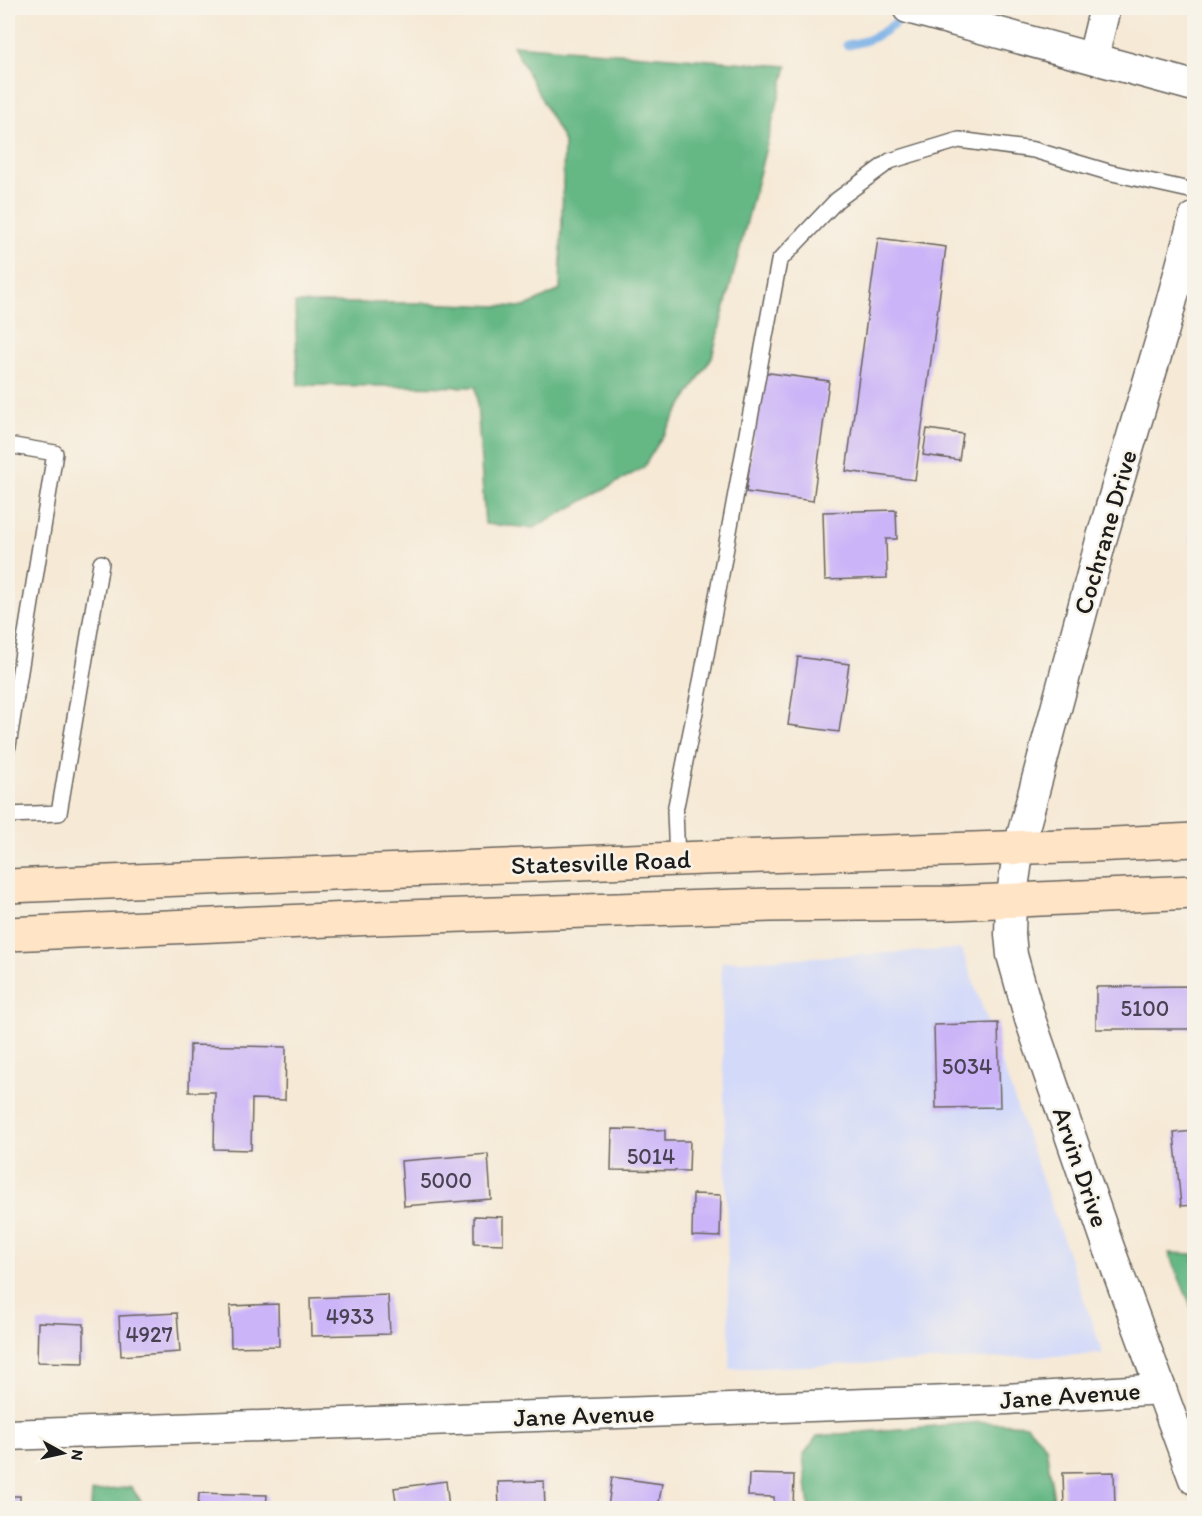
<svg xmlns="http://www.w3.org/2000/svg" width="1202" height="1516" viewBox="0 0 1202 1516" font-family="Itim,sans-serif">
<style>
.built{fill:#d2d9f9}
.forest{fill:#65b784;stroke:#406a50;stroke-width:1.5}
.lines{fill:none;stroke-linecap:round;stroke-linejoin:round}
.stream{stroke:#77afe7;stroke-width:9}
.building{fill:#cbb4f8}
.lane-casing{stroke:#68645d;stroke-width:18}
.street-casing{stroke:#68645d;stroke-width:33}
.secondary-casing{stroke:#68645d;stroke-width:36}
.lane{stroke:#fff;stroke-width:15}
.street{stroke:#fff;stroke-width:30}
.secondary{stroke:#ffe4c6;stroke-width:33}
.labels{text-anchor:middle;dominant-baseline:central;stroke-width:5;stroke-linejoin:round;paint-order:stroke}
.number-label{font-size:22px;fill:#484253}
.street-label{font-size:26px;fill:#1c1c1c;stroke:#f7f3e8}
</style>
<rect width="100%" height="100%" fill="#f7f3e8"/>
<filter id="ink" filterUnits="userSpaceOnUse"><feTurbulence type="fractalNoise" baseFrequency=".0167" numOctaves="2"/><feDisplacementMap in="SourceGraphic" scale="12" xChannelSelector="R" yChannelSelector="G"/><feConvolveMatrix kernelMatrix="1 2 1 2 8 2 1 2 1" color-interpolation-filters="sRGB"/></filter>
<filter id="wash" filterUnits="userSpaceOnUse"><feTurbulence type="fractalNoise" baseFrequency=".008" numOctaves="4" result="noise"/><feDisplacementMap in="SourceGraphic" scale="24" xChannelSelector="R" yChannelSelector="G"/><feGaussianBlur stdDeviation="1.35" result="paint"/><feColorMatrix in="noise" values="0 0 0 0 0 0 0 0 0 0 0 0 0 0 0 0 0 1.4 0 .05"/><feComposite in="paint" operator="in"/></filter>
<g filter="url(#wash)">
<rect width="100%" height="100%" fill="#f6e9d6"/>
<polygon class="built" points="962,949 1103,1354 730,1369 721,962"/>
<g class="forest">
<polygon points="513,45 787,66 712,357 643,468 534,528 485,524 476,387 298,385 295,303 422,303 524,307 560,290 564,142"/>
<polygon points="1169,1253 1194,1254 1194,1314"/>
<polygon points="982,1422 1027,1425 1046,1446 1055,1508 809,1508 803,1456 817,1436"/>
<polygon points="131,1487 146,1508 91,1508 92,1492"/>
</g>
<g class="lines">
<path class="stream" d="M 847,45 C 871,42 890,30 906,13"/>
</g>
<g id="blocks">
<g class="building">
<polygon points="878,238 946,247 915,480 846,471"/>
<polygon points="762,372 829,381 813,501 746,492"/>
<polygon points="927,429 963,434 959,460 923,455"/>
<polygon points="1189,507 1194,507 1194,543 1191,543"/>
<polygon points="896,510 897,539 886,539 887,578 825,580 823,512"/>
<polygon points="798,657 849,664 839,732 788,725"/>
<polygon points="1194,986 1194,1029 1096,1029 1096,987"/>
<polygon points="998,1023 1000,1107 936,1108 934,1025"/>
<polygon points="190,1045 286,1047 285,1100 252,1099 251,1150 214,1149 215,1092 189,1092"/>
<polygon points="612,1129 665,1130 665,1141 690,1141 689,1171 611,1170"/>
<polygon points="1194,1131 1194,1205 1181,1206 1174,1133"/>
<polygon points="488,1154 491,1199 404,1206 401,1161"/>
<polygon points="693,1194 721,1195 720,1237 692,1236"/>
<polygon points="474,1216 503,1217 503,1244 474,1243"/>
<polygon points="388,1295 390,1334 311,1336 310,1298"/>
<polygon points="278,1304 279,1346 231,1347 230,1306"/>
<polygon points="177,1313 180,1352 121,1356 119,1316"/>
<polygon points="38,1322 84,1324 84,1363 37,1362"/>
<polygon points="1114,1472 1115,1506 1064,1507 1063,1473"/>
<polygon points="749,1474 794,1475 793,1508 774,1508 774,1497 748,1496"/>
<polygon points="612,1477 662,1484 658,1508 608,1508"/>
<polygon points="446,1481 449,1508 397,1508 394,1488"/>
<polygon points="544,1481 545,1508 499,1508 498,1482"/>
<polygon points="199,1493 267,1495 266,1508 198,1508"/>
<rect x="8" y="1496" width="12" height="12"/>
</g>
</g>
</g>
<g filter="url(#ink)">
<use href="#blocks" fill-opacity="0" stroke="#68645d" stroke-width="1.5"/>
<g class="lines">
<defs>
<g id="lane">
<polyline points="8,445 55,453 8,746"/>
<polyline points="8,815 59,813 101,563"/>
<polyline points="677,860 675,811 702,677 779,261 837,200 890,161 959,140 1034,150 1108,172 1194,191"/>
</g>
<g id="street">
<polyline points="908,8 1194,86"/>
<polyline points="1093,57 1105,8"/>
<polyline points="1194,218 1164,329 1102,537 1019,847 1011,901 1010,934 1012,955 1030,1019 1109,1248 1194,1479"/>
<polyline points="8,1435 1007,1399 1161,1389"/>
</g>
<g id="secondary">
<polyline points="8,886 703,858 1094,845 1194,840"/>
<polyline points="8,934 375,918 770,905 951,903 1194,892"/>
</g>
</defs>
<use href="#lane" class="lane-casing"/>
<use href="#street" class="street-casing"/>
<use href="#secondary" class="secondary-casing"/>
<use href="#lane" class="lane"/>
<use href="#street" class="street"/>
<use href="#secondary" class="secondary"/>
</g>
</g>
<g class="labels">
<g class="number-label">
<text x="1145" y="1008">5100</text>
<text x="967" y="1066">5034</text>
<text x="651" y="1156">5014</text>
<text x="446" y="1180">5000</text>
<text x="350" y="1316">4933</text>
<text x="149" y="1334">4927</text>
</g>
<g class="street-label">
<text transform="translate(1105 532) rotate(-74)">Cochrane Drive</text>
<text transform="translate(601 862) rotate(-2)">Statesville Road</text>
<text transform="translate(1081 1167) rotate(71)">Arvin Drive</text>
<text transform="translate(1070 1395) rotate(-4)">Jane Avenue</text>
<text transform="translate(584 1415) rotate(-2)">Jane Avenue</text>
</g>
</g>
<rect width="1202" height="1516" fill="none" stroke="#f7f3e8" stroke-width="30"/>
<g transform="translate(63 1453) rotate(98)" stroke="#f7f3e8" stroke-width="4.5" paint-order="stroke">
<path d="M0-4.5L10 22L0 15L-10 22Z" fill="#1c1c1c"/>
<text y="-9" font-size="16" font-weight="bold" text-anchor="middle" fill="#1c1c1c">N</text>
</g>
</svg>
